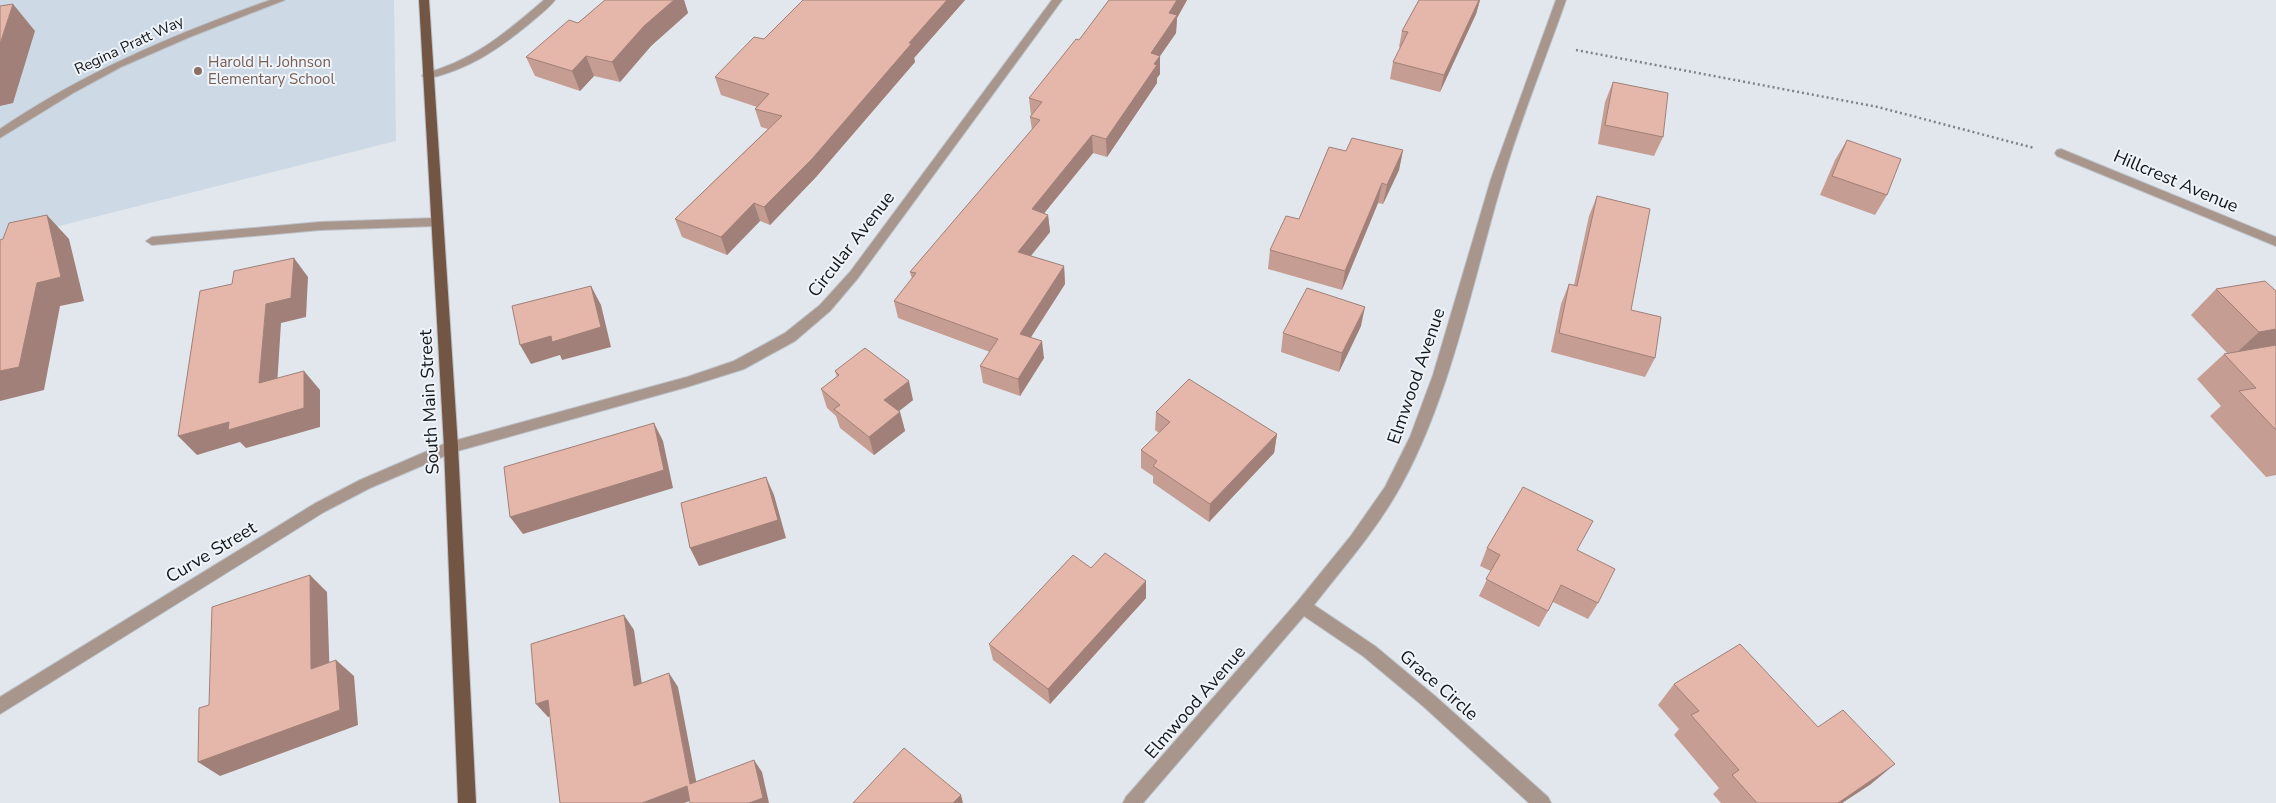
<svg xmlns="http://www.w3.org/2000/svg" width="2276" height="803" viewBox="0 0 2276 803" font-family="'Nunito Sans',sans-serif">
<style>
.built{fill:#cddae5}
.lines{fill:none;stroke-linecap:round;stroke-linejoin:round}
.service-casing{stroke:#bcc1c7;stroke-width:2}
.minor-casing{stroke:#bcc1c7;stroke-width:2}
.primary-casing{stroke:#bcc1c7;stroke-width:2}
.path{stroke:#7f8387;stroke-width:2.5;stroke-dasharray:2 3;stroke-linecap:butt}
.service{fill:#a8968d;fill-rule:evenodd}
.minor{fill:#a8968d;fill-rule:evenodd}
.primary{fill:#735544;fill-rule:evenodd}
.wall{fill:#c59d93}
.shaded-wall{fill:#a08078}
.building{fill:#e5b7ab;stroke:#a08078}
.education-dot{fill:#8d6e63;stroke:#eef4fa;stroke-width:2}
.labels{text-anchor:middle;dominant-baseline:central;stroke-width:4;stroke-linejoin:round;paint-order:stroke}
.far-street-label{font-size:15px;fill:#141618;stroke:#eef4fa}
.far-education-label{font-size:15px;fill:#785e54;stroke:#eef4fa;text-anchor:start}
.street-label{font-size:18px;fill:#141618;stroke:#eef4fa}
</style>
<rect width="100%" height="100%" fill="#e1e7ed"/>
<polygon class="built" points="0,0 394,0 396,141 0,241"/>
<g class="lines">
<defs>
<polygon id="service" points="437,218 443,222 437,226 320,230 152,245 146,241 152,237 320,222"/>
<g id="minor">
<path d="M 270,0 L 285,0 L 190,37 L 121,67 L 75,92 L 0,138 L 0,129 C 84,72 175,34 270,0 Z"/>
<path d="M 544,0 L 555,0 C 548,9 538,16 529,24 C 496,51 469,69 427,79 L 422,76 L 423,74 C 475,60 504,34 544,0 Z"/>
<polygon points="1052,0 1062,0 858,278 830,311 795,341 744,369 687,387 454,452 370,488 324,512 0,714 0,697 314,504 360,480 446,443 687,377 734,361 785,333 820,305 850,272"/>
<path d="M 1556,0 L 1566,0 C 1545,60 1520,120 1502,182 C 1472,283 1449,405 1395,496 C 1372,535 1342,569 1314,605 L 1375,646 L 1435,696 L 1548,797 L 1551,803 L 1529,803 L 1423,706 L 1363,656 L 1304,616 L 1143,803 L 1123,803 L 1126,797 L 1298,601 L 1350,537 L 1385,487 L 1410,437 L 1433,375 L 1491,179 Z"/>
<polygon points="2061,149 2276,237 2276,246 2057,156 2055,153 2057,150"/>
</g>
<polygon id="primary" points="419,0 429,0 458,447 476,803 458,803 444,447"/>
</defs>
<use href="#service" class="service-casing"/>
<use href="#minor" class="minor-casing"/>
<use href="#primary" class="primary-casing"/>
<polyline class="path" points="1576,50 1878,107 2034,148"/>
<use href="#service" class="service"/>
<use href="#minor" class="minor"/>
<use href="#primary" class="primary"/>
</g>
<g class="wall">
<polygon points="605,0 684,0 688,13 651,46 620,82 594,76 580,91 535,76 526,57 578,23"/>
<polygon points="803,0 965,0 914,58 915,62 816,177 770,225 760,221 727,255 682,237 675,219 768,129 761,127 755,109 757,107 721,95 715,77 764,39"/>
<polygon points="1109,0 1187,0 1177,18 1176,33 1160,56 1160,74 1157,78 1157,83 1107,157 1093,153 1044,213 1048,215 1050,232 1031,256 1064,266 1065,284 1031,337 1044,358 1020,396 983,383 980,366 990,352 898,318 894,301 912,279 910,272 1032,130 1030,117 1031,116 1029,98 1079,40"/>
<polygon points="1419,0 1480,0 1476,14 1440,92 1390,79 1393,62 1401,48 1399,47 1402,31"/>
<polygon points="1613,82 1663,137 1654,156 1598,144 1605,102"/>
<polygon points="1847,140 1887,195 1875,215 1820,195 1835,160"/>
<polygon points="1403,150 1399,170 1383,204 1378,203 1342,290 1268,269 1270,250 1299,219"/>
<polygon points="1597,196 1631,310 1655,358 1645,377 1551,352 1561,304 1569,284 1574,285 1589,216"/>
<polygon points="2216,289 2276,329 2276,475 2266,477 2210,416 2221,406 2197,379 2224,354 2227,353 2191,315"/>
<polygon points="1361,326 1339,372 1281,352 1283,333"/>
<polygon points="835,371 913,400 899,411 900,412 905,431 874,455 840,428 836,416 827,408 821,389 837,377"/>
<polygon points="1156,412 1277,434 1274,453 1209,522 1153,483 1153,476 1141,468 1141,450 1159,433 1155,430"/>
<polygon points="1487,548 1577,550 1598,603 1588,619 1553,602 1539,627 1479,596 1491,571 1480,566"/>
<polygon points="1091,568 1146,581 1146,598 1050,704 993,660 989,644"/>
<polygon points="1674,684 1871,784 1842,803 1721,803 1713,794 1719,788 1674,735 1679,729 1658,705"/>
</g>
<g class="shaded-wall">
<polygon points="674,0 684,0 688,13 651,46 620,82 612,62 644,26"/>
<polygon points="947,0 965,0 914,58 915,62 816,177 770,225 764,207"/>
<polygon points="1177,0 1187,0 1177,18 1176,33 1160,56 1160,74 1157,78 1157,83 1107,157 1106,139 1151,53 1169,13"/>
<polygon points="1479,0 1480,0 1476,14 1440,92 1444,75"/>
<polygon points="13,4 35,31 13,103 0,106 0,44"/>
<polygon points="586,56 594,76 580,91 572,71"/>
<polygon points="1092,135 1093,153 1033,227 1032,209"/>
<polygon points="1403,150 1399,170 1383,204 1387,185"/>
<polygon points="1382,183 1378,203 1342,290 1345,271"/>
<polygon points="754,203 760,221 727,255 721,237"/>
<polygon points="47,215 69,239 84,301 60,306 44,390 0,401 0,371"/>
<polygon points="1048,215 1050,232 1020,269 1018,252"/>
<polygon points="294,258 308,277 306,317 281,323 276,402 259,383 266,304"/>
<polygon points="1064,266 1065,284 1022,351 1020,334"/>
<polygon points="591,286 601,305 611,347 562,360 560,355 531,364 520,345"/>
<polygon points="1365,307 1361,326 1339,372 1342,353"/>
<polygon points="2276,329 2276,350 2231,358 2259,332"/>
<polygon points="1042,341 1044,358 1020,396 1018,379"/>
<polygon points="304,371 320,390 320,427 246,448 240,442 197,455 178,436 229,422"/>
<polygon points="909,381 913,400 889,419 884,400"/>
<polygon points="900,412 905,431 874,455 869,437"/>
<polygon points="654,423 663,441 673,488 523,534 510,517"/>
<polygon points="1277,434 1274,453 1209,522 1210,504"/>
<polygon points="766,477 774,495 786,538 699,566 690,548"/>
<polygon points="310,575 327,592 330,684 311,669"/>
<polygon points="1146,581 1146,598 1050,704 1048,689"/>
<polygon points="624,615 634,630 644,699 634,686"/>
<polygon points="336,660 354,676 358,725 220,776 198,762"/>
<polygon points="669,673 678,687 699,796 690,784"/>
<polygon points="548,700 560,713 548,717 536,704"/>
<polygon points="754,760 762,772 769,803 749,803"/>
<polygon points="1895,764 1871,784 1842,803 1838,803"/>
<polygon points="687,786 696,799 684,803 642,803"/>
<polygon points="961,795 963,803 953,803"/>
</g>
<g class="building">
<polygon points="605,0 674,0 644,26 612,62 586,56 572,71 526,57 569,20 578,23"/>
<polygon points="803,0 947,0 909,43 912,43 812,159 764,207 754,203 721,237 675,219 782,116 755,109 769,94 715,77 754,37 764,39"/>
<polygon points="1109,0 1177,0 1169,13 1177,15 1151,53 1160,56 1154,64 1157,65 1106,139 1092,135 1032,209 1048,215 1018,252 1064,266 1020,334 1042,341 1018,379 980,366 998,339 894,301 916,273 910,272 1040,120 1030,117 1042,102 1029,98 1076,39 1079,40"/>
<polygon points="1419,0 1479,0 1444,75 1393,62 1408,32 1402,31"/>
<polygon points="13,4 0,44 0,6"/>
<polygon points="1613,82 1668,93 1663,137 1605,125"/>
<polygon points="1352,138 1403,150 1387,185 1382,183 1345,271 1270,250 1286,216 1299,219 1329,147 1346,151"/>
<polygon points="1847,140 1901,159 1887,195 1832,176"/>
<polygon points="1597,196 1650,209 1631,310 1661,317 1655,358 1559,333 1569,284 1577,286"/>
<polygon points="47,215 61,277 37,283 19,367 0,371 0,240 3,239 9,223"/>
<polygon points="294,258 291,298 266,304 259,383 304,371 304,408 228,430 229,422 178,436 200,291 232,284 234,271"/>
<polygon points="2265,281 2276,291 2276,329 2259,332 2216,289"/>
<polygon points="591,286 601,327 552,342 551,336 520,345 512,306"/>
<polygon points="1307,288 1365,307 1342,353 1283,333"/>
<polygon points="2276,345 2276,430 2239,391 2256,388 2224,354"/>
<polygon points="865,348 909,381 884,400 900,412 869,437 834,409 840,405 821,389 839,375 835,371"/>
<polygon points="1189,379 1277,434 1210,504 1153,466 1157,461 1141,450 1170,422 1156,412"/>
<polygon points="654,423 664,470 510,517 504,467"/>
<polygon points="766,477 778,520 690,548 681,503"/>
<polygon points="1523,487 1593,521 1577,550 1615,569 1598,603 1561,585 1548,611 1486,579 1500,555 1487,548"/>
<polygon points="1105,553 1146,581 1048,689 989,644 1073,555 1091,568"/>
<polygon points="310,575 311,669 336,660 340,710 198,762 199,708 209,705 212,607"/>
<polygon points="624,615 634,686 669,673 690,784 754,760 763,798 749,803 690,803 687,786 642,803 560,803 548,700 536,704 531,644"/>
<polygon points="1740,644 1818,727 1843,710 1895,764 1838,803 1757,803 1732,775 1739,770 1691,715 1699,711 1674,684"/>
<polygon points="904,748 961,795 953,803 853,803"/>
</g>
<circle class="education-dot" cx="198" cy="71" r="5"/>
<g class="labels">
<g class="far-street-label">
<text transform="translate(129 45) rotate(-25)">Regina Pratt Way</text>
</g>
<g class="far-education-label">
<text x="208" y="62">Harold H. Johnson<tspan x="208" dy="17">Elementary School</tspan></text>
</g>
<g class="street-label">
<text transform="translate(2176 181) rotate(23)">Hillcrest Avenue</text>
<text transform="translate(851 244) rotate(-52)">Circular Avenue</text>
<text transform="translate(1416 376) rotate(-71)">Elmwood Avenue</text>
<text transform="translate(429 402) rotate(-93)">South Main Street</text>
<text transform="translate(211 552) rotate(-31)">Curve Street</text>
<text transform="translate(1439 685) rotate(41)">Grace Circle</text>
<text transform="translate(1195 702) rotate(-49)">Elmwood Avenue</text>
</g>
</g>
</svg>
